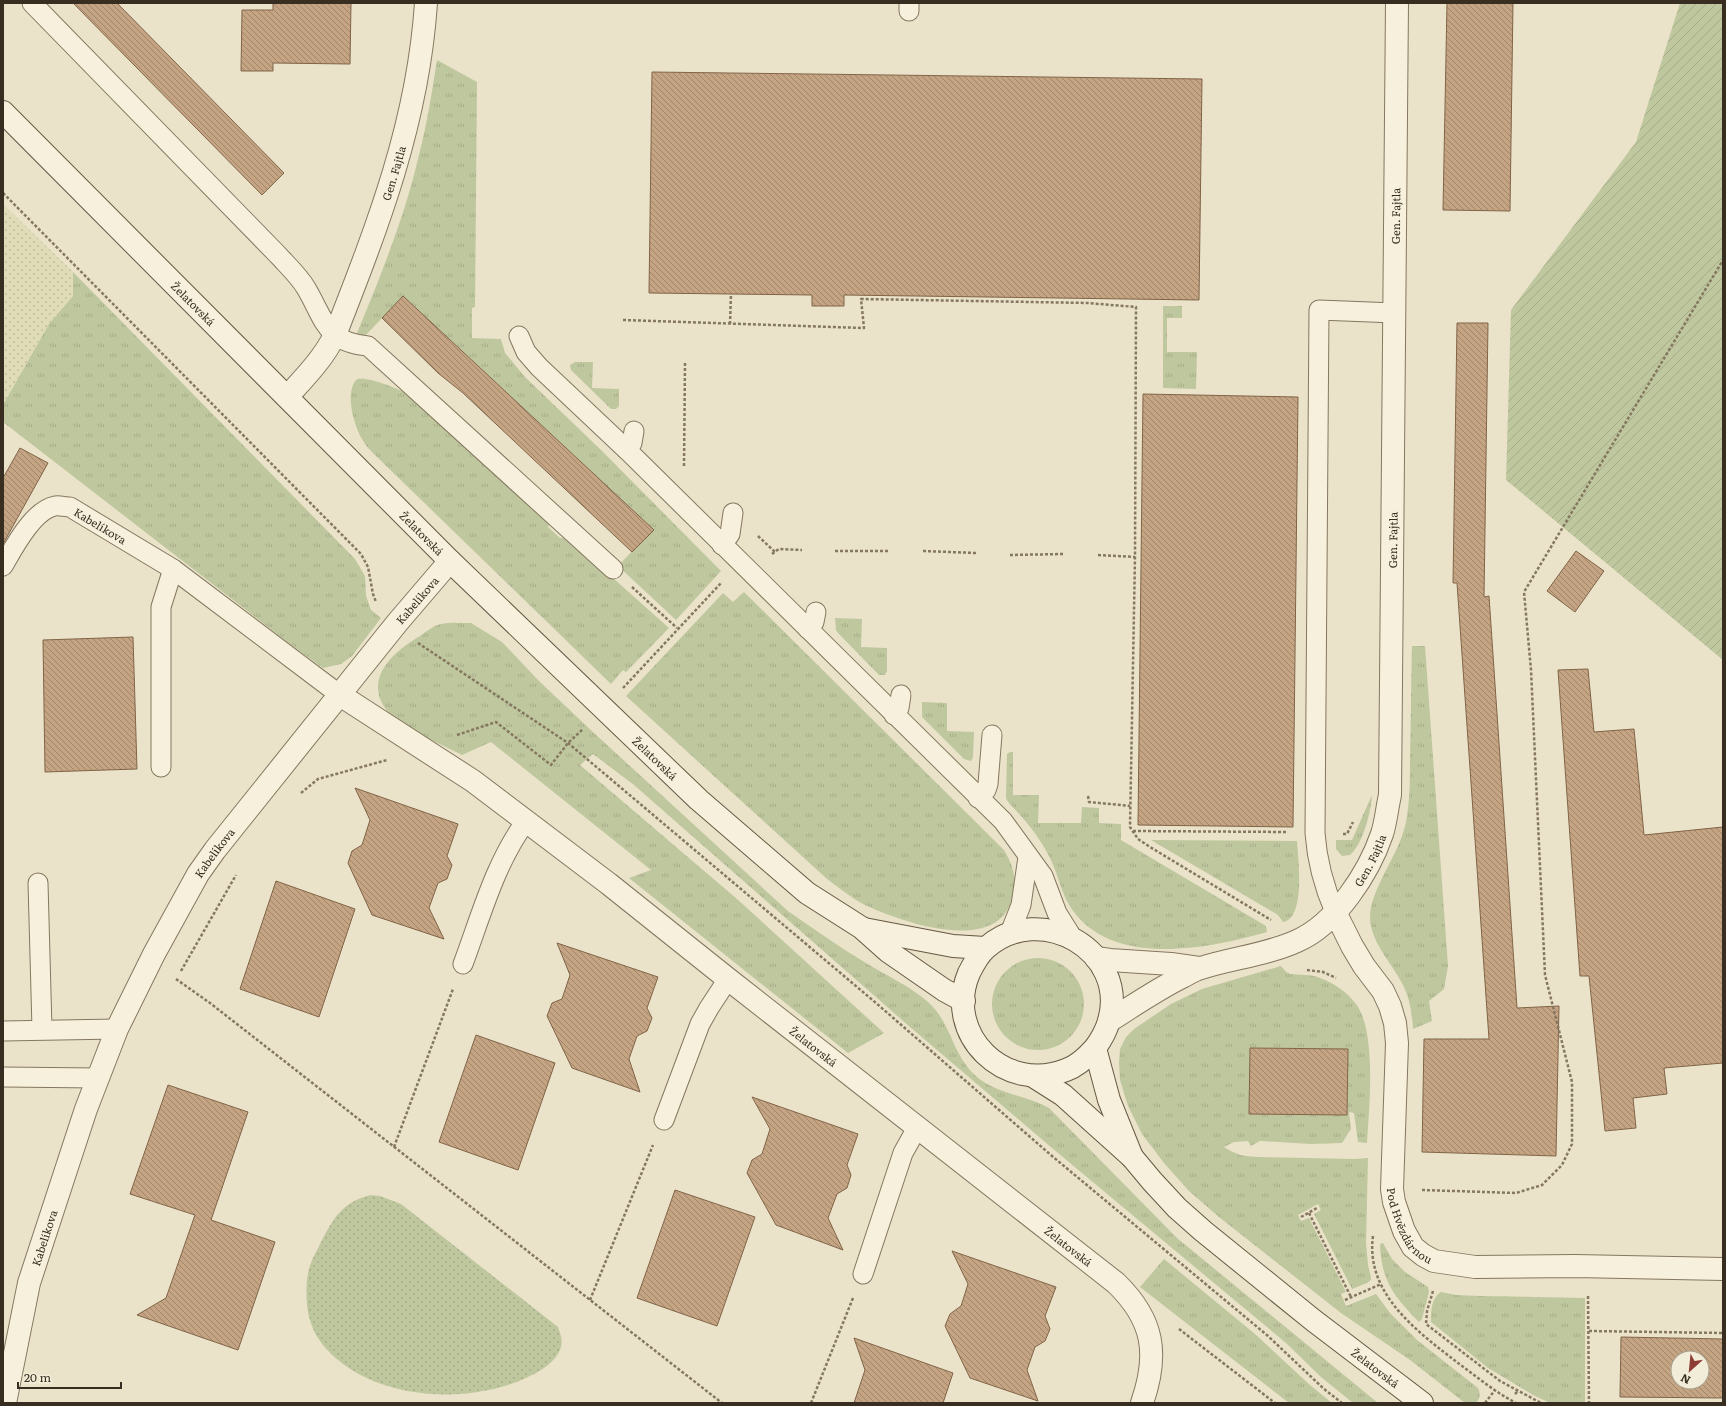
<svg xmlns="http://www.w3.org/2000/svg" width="1726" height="1406" viewBox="0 0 1726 1406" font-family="Literata,serif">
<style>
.farmland{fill:url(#farmland-dots)}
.grass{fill:url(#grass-tufts);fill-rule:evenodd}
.park{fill:url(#park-dots)}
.garden{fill:url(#garden-furrows)}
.building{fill:url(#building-back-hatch);stroke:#816448;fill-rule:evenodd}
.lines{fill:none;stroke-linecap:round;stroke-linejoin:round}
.lane-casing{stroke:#857760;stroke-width:21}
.street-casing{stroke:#857760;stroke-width:24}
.secondary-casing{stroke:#675843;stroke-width:24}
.path{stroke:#857760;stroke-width:2.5;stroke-dasharray:3 2;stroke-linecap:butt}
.lane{stroke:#f6f0dc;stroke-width:19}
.street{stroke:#f6f0dc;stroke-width:22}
.secondary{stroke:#f6f0dc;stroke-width:22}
.labels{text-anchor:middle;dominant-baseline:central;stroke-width:3.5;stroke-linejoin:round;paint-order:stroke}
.street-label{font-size:11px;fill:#372e21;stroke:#f2edd8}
</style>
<defs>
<pattern id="farmland-dots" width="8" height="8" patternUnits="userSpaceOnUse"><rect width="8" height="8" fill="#dfdcb7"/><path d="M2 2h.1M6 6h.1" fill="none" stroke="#c0bd9d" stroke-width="1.8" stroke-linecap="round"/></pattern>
<pattern id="grass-tufts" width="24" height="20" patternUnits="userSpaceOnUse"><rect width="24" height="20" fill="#bfc79e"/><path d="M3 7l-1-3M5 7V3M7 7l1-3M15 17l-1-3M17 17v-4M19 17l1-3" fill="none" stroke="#a5ab88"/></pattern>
<pattern id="park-dots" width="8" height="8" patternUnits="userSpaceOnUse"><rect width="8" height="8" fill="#bfc79e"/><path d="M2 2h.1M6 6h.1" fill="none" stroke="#a5ab88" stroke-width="1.8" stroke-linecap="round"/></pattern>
<pattern id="garden-furrows" width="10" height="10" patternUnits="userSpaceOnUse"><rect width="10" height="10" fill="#bfc79e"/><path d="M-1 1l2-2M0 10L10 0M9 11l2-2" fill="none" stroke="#a5ab88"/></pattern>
<pattern id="building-back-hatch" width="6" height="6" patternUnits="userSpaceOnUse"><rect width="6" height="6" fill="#c4a483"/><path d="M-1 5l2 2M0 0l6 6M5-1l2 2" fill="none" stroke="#a0866b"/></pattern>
</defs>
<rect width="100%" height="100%" fill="#eae3c9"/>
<polygon class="farmland" points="3,204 73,272 73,296 47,327 3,405"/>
<g class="grass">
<path d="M 437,60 L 477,82 L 475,307 L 472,308 L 472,338 L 501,339 L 505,353 L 525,377 L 601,450 L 721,571 L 676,620 L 618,566 L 653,529 L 403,296 L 363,338 L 357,337 L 357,333 C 381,275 405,216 419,155 C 427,124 432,92 437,60 Z"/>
<polygon points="73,272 355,559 365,576 366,596 371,610 381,618 352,656 341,664 323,668 286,641 3,422 3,405 49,324 73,296"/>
<polygon points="1163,306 1182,306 1182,318 1167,318 1167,352 1197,352 1196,389 1163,388"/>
<polygon points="575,362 593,362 592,388 619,389 619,406 616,409 611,409 571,370 570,365"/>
<path d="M 357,379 C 371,377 395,388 408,394 L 550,521 L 548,527 L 560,538 L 567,537 L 669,628 L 626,672 L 623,670 L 611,684 L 376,456 C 371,451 365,445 362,439 C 354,426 344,392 357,379 Z"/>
<path d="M 744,592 L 1004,850 C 1014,866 1018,883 1011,902 C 993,955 898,921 863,904 C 850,897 838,887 826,878 L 626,696 L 723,593 L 733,602 Z"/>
<polygon points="835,618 862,619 861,647 887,648 887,671 885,675 879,675 838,633 836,630"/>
<path d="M 471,623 L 502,642 L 539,681 L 594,733 L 788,911 C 814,929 839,947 866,963 C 887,976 910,986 928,1002 C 952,1023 951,1054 977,1077 C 997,1094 1026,1095 1049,1108 L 1177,1238 L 1378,1403 L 1353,1403 L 1321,1377 L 1286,1343 L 1052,1148 L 910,1027 L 634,785 L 593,754 L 580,765 L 737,899 L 884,1033 L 848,1053 L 629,878 L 651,870 L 491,742 L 462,755 C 443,745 402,728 389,713 C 361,681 392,652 420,636 C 426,632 434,625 441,624 C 450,622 461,623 471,623 Z"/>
<path d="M 1412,646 L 1425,646 L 1448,966 L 1444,989 L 1429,1001 L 1432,1021 L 1413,1029 C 1412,1014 1410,999 1403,985 C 1392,963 1371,943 1370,918 C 1370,888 1400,854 1406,822 C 1410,801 1410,779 1410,758 C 1411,721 1411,683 1412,646 Z"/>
<polygon points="922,702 947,703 947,731 974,732 973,757 971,761 964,759 922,717"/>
<path d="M 1010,752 L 1013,752 L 1013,795 L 1039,795 L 1038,823 L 1081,823 L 1082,807 L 1099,808 L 1099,823 L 1121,824 L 1121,840 L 1266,926 L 1267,932 C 1211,948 1116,968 1074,912 C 1062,897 1059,877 1051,860 C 1039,836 1026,821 1008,802 L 1006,798 L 1007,754 Z"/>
<path d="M 1372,795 C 1371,812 1363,844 1350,855 L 1342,856 L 1336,849 L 1336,840 L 1352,840 Z"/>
<path d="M 1151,840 L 1297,841 C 1298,858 1306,918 1283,922 L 1278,915 Z"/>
<circle cx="1038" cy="1004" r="46"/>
<path d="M 1281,966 L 1286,972 L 1290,974 C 1299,975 1311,974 1320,978 C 1334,983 1347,992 1356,1004 C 1377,1032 1369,1108 1367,1143 L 1358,1142 L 1354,1113 L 1349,1112 L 1351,1129 L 1342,1143 L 1311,1144 L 1260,1141 L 1251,1146 L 1248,1141 L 1234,1142 L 1224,1147 C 1239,1156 1242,1156 1259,1157 L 1355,1159 L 1368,1158 L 1366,1243 L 1368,1265 L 1371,1277 L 1371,1280 L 1367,1283 L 1352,1289 L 1314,1214 L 1321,1210 L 1318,1204 L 1298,1215 L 1301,1221 L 1309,1218 L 1346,1292 L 1341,1294 L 1346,1306 L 1376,1294 L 1390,1313 L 1417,1340 L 1478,1388 C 1481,1395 1480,1398 1476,1403 L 1465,1403 L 1410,1360 L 1341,1313 L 1219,1217 L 1189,1191 L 1164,1163 L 1142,1134 L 1128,1106 L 1120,1080 L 1119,1063 L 1120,1049 L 1126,1037 L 1134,1029 L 1171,1004 L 1202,989 ZM 1250,1048 L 1348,1049 L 1347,1115 L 1249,1114 Z"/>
<path d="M 1383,1243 L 1392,1259 L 1405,1272 L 1428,1287 L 1429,1292 L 1422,1319 L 1419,1322 C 1394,1297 1381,1280 1380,1244 Z"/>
<polygon points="1164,1259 1255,1334 1310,1385 1332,1403 1289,1403 1140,1287"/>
<path d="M 1441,1292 L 1456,1295 L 1481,1296 L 1585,1298 L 1585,1403 L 1550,1403 L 1533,1395 L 1488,1368 L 1431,1322 C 1431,1312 1431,1298 1441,1292 Z"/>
</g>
<path class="park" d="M 371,1195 L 380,1196 L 401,1204 L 558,1327 C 560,1333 563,1340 561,1347 C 556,1363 539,1372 526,1378 C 470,1404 386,1400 338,1360 C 320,1345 309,1328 307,1304 C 306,1287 306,1271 314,1256 C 329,1228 336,1203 371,1195 Z"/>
<polygon class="garden" points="1680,3 1723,3 1723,660 1506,480 1511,310 1636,142"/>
<g class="building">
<polygon points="73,3 117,3 284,173 262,195"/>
<polygon points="273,3 351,3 350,64 273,63 273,71 241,71 242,10 273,10"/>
<polygon points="1447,3 1513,3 1510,211 1443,210"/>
<polygon points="652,72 1202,79 1199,300 844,295 844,306 812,306 812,295 649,293"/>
<polygon points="403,296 654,530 632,552 463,393 438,373 382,318"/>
<polygon points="1457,323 1488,323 1484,597 1489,596 1517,1008 1559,1006 1556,1156 1422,1152 1424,1039 1489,1039 1457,583 1453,583"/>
<polygon points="1143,394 1298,397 1293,827 1138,825"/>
<polygon points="20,448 48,463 3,544 3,478"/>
<polygon points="1576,551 1604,571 1575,612 1547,591"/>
<polygon points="133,637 137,769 45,772 43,640"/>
<polygon points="1588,669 1594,732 1634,729 1644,835 1723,827 1723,1063 1664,1068 1667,1094 1633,1098 1636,1128 1605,1131 1589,976 1580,976 1558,670"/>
<polygon points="355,788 458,824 447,856 452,865 447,879 438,883 429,908 444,939 372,915 348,863 352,851 362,845 370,820"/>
<polygon points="276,881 355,909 319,1017 240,989"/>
<polygon points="557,943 658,977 647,1008 652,1018 647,1031 637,1036 629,1059 640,1092 572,1068 547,1016 552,1003 562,999 570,975"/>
<polygon points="476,1035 555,1063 518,1170 439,1142"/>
<polygon points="1250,1048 1348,1049 1347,1115 1249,1114"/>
<polygon points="168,1085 248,1112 211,1220 275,1242 238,1350 137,1315 166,1298 195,1215 130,1194"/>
<polygon points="752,1097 858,1134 847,1165 851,1175 847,1188 837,1194 828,1218 843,1250 776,1225 747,1173 752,1160 762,1154 770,1129"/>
<polygon points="675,1190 755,1217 717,1326 637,1298"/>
<polygon points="952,1251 1056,1287 1045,1316 1050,1329 1045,1341 1035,1347 1027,1370 1038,1401 970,1378 945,1326 950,1314 961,1306 968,1284"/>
<path d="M 1621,1337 L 1723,1339 L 1723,1398 L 1620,1397 ZM 1678,1358 L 1702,1358 L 1702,1382 L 1678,1382 Z"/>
<polygon points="854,1338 953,1373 943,1403 854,1403 865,1370"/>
</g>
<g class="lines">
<defs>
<g id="lane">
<path d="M 32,3 L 278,255 C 287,265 299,276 306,288 C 325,320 325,342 368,346 L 613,569"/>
<polyline points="909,11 909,3"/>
<polyline points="519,336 526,352 539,367 627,450 1003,821 1043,876 1057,913 1072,937"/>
<polyline points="627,450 632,443 634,431"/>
<polyline points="722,545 730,534 733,513"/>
<path id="s1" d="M 3,566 C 13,549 33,510 55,506 C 59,505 65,507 70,507 L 173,569 L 340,695"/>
<polyline points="808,629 814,622 816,612"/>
<polyline points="894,715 899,708 901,695"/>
<polyline points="161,767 161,607 173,569"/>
<polyline points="978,798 986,790 988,784 992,735"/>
<polyline points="38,883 42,1029"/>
<path d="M 1335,912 C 1324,887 1317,861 1315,833 L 1319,310 L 1395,313"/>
<polyline points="1010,933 1021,905 1028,857"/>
<path d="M 463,964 C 481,916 495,863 526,821"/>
<polyline points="3,1031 117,1029"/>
<polyline points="3,1077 98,1078"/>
<polyline points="664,1120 700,1024 709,1008 728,979"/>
<polyline points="863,1274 903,1153 917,1128"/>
</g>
<g id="street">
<path id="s2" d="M 287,397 C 305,377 323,359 335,335 C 378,225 418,123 426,3"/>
<path id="s3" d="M 340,695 L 473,781 L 609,884 L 728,979 L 1116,1283 C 1154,1320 1159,1354 1142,1403"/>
<path id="s4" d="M 1335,912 L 1352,946 L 1364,966 L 1383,991 L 1390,1006 L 1395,1023 L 1397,1043 L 1392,1189 L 1394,1202 L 1404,1231 L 1413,1247 L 1423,1255 L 1434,1261 L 1475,1267 L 1575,1266 L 1723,1269"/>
<polyline points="1096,958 1110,960 1171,964 1199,968"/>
<path id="s5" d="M 1109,1021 C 1133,1006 1156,990 1182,977 C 1188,974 1194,970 1201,968 C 1232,958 1266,955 1297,941 C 1336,924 1369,872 1382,834 C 1386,822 1387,808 1390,795 L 1397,3"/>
<path id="s6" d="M 5,1403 L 29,1283 L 86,1109 L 117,1029 L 154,954 L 198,874 L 215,850 L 397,623 L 450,561"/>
</g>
<g id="secondary">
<path id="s7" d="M 3,112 L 450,561 L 699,800 L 807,893 L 862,928 L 889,952 L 944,990 L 964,1001"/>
<polyline points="864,929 953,946 985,948"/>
<path d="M 1095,1048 C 1087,1057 1078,1066 1066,1070 C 1005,1094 943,1035 969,973 C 973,965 979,954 986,948 C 1040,900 1129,951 1109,1021 C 1106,1031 1101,1040 1095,1048 L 1109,1100 L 1132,1157"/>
<path id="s8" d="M 1033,1076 L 1063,1095 L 1132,1157 L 1152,1181 L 1177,1208 L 1203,1231 L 1313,1320 L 1422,1403"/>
</g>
</defs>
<use href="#lane" class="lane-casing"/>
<use href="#street" class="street-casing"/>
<use href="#secondary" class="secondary-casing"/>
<g class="path">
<polyline points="3,193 361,554 368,567 373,594 376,602"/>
<polyline points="623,320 864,328 861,299 1088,303 1136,307 1135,557 1130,827 1138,839 1150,847 1271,920"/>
<polyline points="730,324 731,294"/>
<polyline points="684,466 685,363"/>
<polyline points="758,536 775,552"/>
<polyline points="835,551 889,551"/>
<polyline points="923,551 976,553"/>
<polyline points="772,554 779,549 802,550"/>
<polyline points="1010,555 1063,554"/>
<polyline points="1098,555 1135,557"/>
<polyline points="632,587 677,628"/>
<polyline points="418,643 568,743 876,1003 1052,1156 1268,1336 1324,1389 1342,1403"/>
<polyline points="623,688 722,582"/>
<polyline points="457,735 496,722 551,765 568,743 583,729"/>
<polyline points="301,793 318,779 387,760"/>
<polyline points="1088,796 1089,802 1130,806"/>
<polyline points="1133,831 1288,832"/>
<polyline points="1343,834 1347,834 1353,822"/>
<polyline points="1307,970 1323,972 1336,978"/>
<polyline points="181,971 236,875"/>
<polyline points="176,979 210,1003 722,1403"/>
<polyline points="394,1147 453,989"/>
<polyline points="1422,1190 1516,1193 1542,1185 1562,1165 1572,1144 1572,1082 1545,975 1531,670 1524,592 1723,260"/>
<polyline points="1309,1213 1351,1297"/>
<polyline points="1301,1217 1317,1208"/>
<path d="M 1373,1236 C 1365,1294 1418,1332 1458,1363 C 1477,1377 1495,1392 1516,1403"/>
<polyline points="1433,1291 1427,1311 1426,1324 1500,1381 1541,1403"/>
<polyline points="1588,1296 1589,1403"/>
<polyline points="590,1300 653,1145"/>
<polyline points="1345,1300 1381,1284"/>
<polyline points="1179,1329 1275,1403"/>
<polyline points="1589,1331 1723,1333"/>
<polyline points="1515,1394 1518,1391"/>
<polyline points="811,1403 853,1298"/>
<polyline points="1485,1403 1495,1390"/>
</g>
<use href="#lane" class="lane"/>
<use href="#street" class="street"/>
<use href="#secondary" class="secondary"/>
</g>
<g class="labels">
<g class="street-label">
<text stroke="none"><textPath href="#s2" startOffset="251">Gen. Fajtla</textPath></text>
<text stroke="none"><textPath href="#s5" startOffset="965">Gen. Fajtla</textPath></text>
<text stroke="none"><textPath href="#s7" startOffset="270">Želatovská</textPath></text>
<text stroke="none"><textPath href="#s1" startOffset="132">Kabelíkova</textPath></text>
<text stroke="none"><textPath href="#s7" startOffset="594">Želatovská</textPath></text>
<text stroke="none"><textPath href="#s5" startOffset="641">Gen. Fajtla</textPath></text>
<text stroke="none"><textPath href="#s6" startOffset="917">Kabelíkova</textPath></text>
<text stroke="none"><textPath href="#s7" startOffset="918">Želatovská</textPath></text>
<text stroke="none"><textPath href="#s6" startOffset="593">Kabelíkova</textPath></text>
<text stroke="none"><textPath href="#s5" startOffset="317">Gen. Fajtla</textPath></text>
<text stroke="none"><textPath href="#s3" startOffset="590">Želatovská</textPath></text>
<text stroke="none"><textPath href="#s4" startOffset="335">Pod Hvězdárnou</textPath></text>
<text stroke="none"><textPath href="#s6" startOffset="170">Kabelíkova</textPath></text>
<text stroke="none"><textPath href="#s3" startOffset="914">Želatovská</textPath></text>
<text stroke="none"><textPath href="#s8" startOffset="451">Želatovská</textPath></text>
</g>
</g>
<rect width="1726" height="1406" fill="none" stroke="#372e21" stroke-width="8"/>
<g transform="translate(1690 1370) rotate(207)"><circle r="19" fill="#f2edd8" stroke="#a7a18f"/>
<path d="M0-3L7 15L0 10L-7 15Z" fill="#8d3d36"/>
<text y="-6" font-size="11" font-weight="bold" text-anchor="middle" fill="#372e21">N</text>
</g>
<path d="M18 1382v6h103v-6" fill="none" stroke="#372e21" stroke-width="2"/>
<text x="24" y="1382" font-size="12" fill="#372e21" stroke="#f2edd8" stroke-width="3" paint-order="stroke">20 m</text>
</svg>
